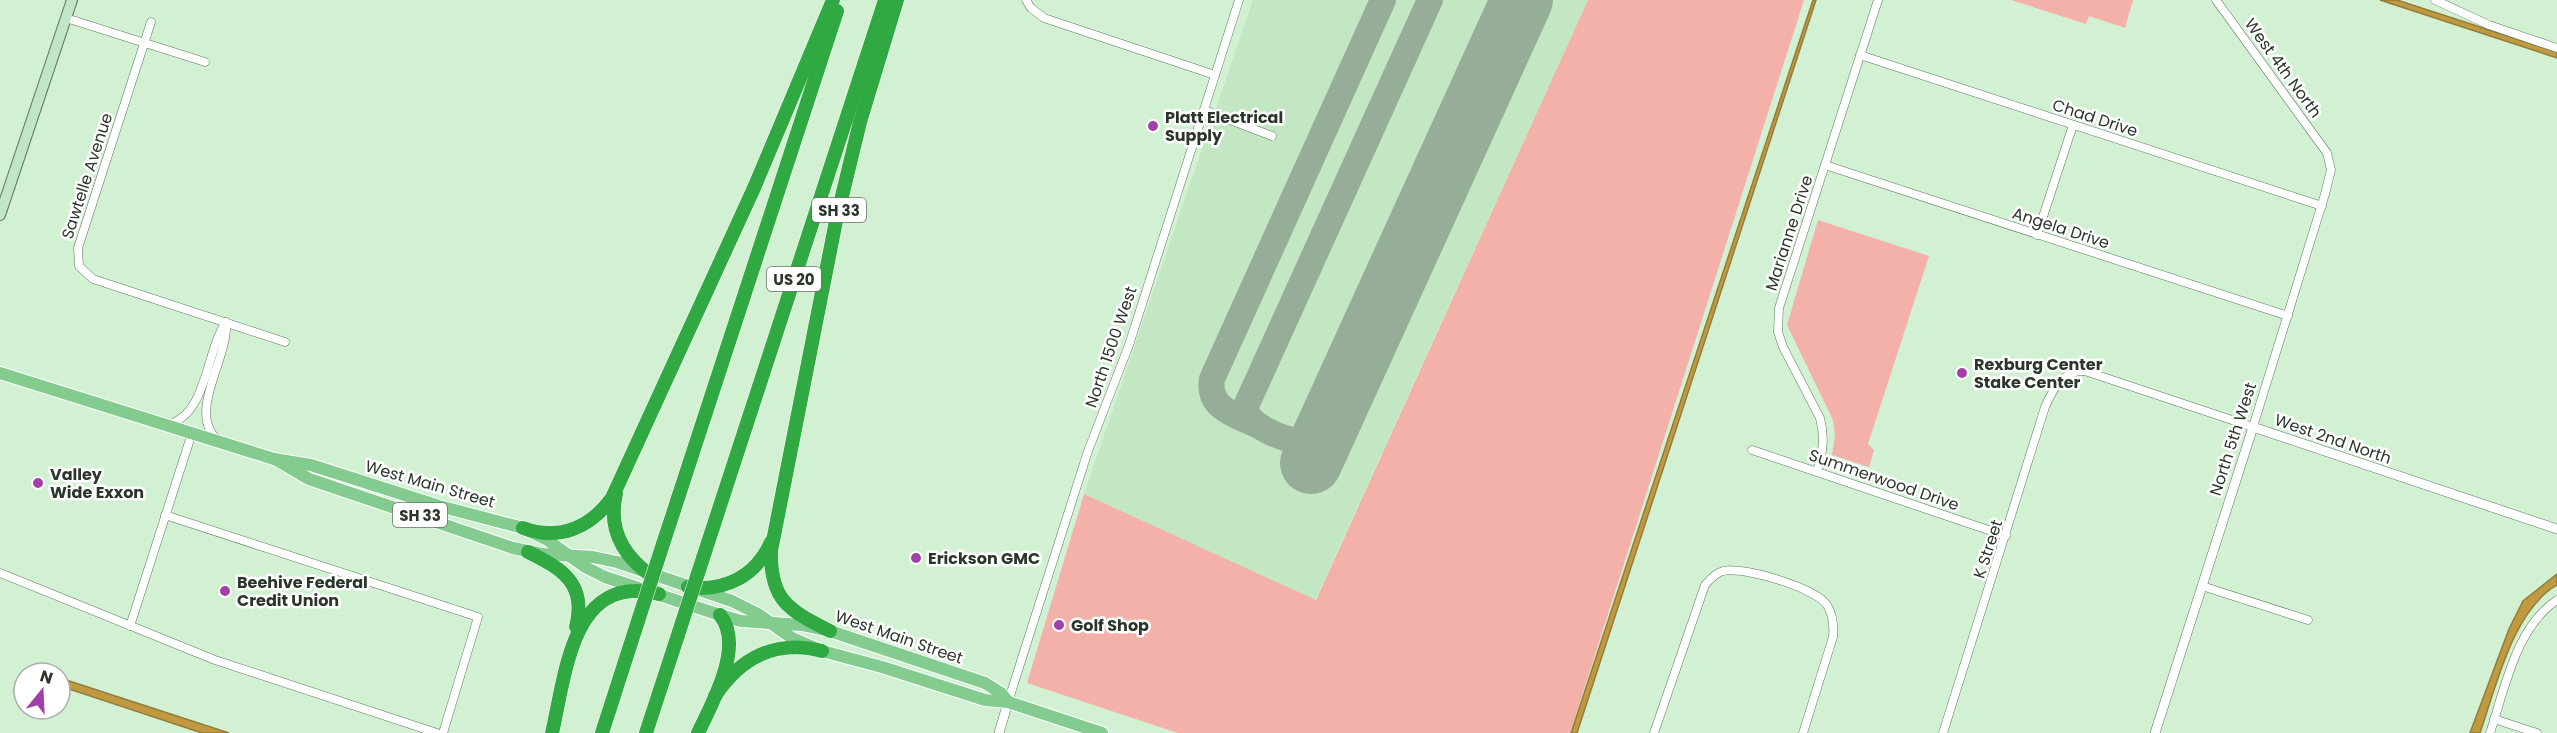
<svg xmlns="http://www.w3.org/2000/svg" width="2557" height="733" viewBox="0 0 2557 733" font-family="Poppins,sans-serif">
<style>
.built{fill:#c3e6c3}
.green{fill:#f3b1aa}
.water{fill:#c09a41;stroke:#937c3a;stroke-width:1.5}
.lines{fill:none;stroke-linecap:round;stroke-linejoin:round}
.taxiway{stroke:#96ae97;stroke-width:26}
.runway{stroke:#96ae97;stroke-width:62}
.minor-casing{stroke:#5d785e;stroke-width:9}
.tertiary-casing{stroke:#5d785e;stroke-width:10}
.secondary-casing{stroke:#5d785e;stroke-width:12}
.primary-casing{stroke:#fff;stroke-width:14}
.motorway-casing{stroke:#fff;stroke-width:15}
.minor{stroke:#fff;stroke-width:8}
.tertiary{stroke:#fff;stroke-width:9}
.secondary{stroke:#c1e5c7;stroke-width:10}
.primary{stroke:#83cb8e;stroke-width:12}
.motorway{stroke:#30a943;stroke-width:14}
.motorway-bridge-casing{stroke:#fff;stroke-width:15;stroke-linecap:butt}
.motorway-bridge{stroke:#30a943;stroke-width:14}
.poi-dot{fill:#a140a7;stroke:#fff;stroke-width:2}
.labels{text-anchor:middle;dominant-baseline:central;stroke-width:5;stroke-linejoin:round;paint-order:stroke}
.shield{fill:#fff;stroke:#6a726a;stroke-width:1.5}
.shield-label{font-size:15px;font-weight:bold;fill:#2a362a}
.street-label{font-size:16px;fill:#2a362a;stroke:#fff}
.poi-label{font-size:16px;font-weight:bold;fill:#2a362a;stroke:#fff;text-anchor:start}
</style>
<rect width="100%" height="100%" fill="#d2f1d3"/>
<polygon class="built" points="1253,0 1588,0 1315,600 1084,494"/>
<g class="green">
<polygon points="1588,0 1804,0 1570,733 1178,733 1027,683 1084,494 1316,600"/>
<polygon points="2011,0 2133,0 2125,28 2089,16 2086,24"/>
<polygon points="1818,220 1929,256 1868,444 1874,450 1869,467 1832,455 1835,435 1833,420 1787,325"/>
</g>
<g class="water">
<polygon points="1813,0 1816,0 1577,733 1571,733"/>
<polygon points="2380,0 2397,0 2557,52 2557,58"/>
<path d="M 2557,574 L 2557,585 C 2513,610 2496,687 2480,733 L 2470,733 L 2509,629 L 2523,601 Z"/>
<polygon points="60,678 229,733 202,733 60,686"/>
</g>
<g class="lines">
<g class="taxiway">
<path d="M 1257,425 C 1235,415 1207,408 1212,379 L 1383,0"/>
<path d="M 1326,430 C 1319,436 1311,441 1301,441 C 1285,441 1243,424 1246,406 L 1430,0"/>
</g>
<polyline class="runway" points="1311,463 1522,0"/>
<defs>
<g id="minor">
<polyline points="1026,0 1031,8 1044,18 1215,75"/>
<polyline points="2435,0 2489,25 2557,48"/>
<polyline points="66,18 205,62"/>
<polyline points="151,22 78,248 79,266 93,279 285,342"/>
<polyline points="1860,55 2322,206"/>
<polyline points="1204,110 1272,136"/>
<polyline points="1825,165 2288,316"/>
<polyline points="2037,235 2073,125"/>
<path d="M 167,425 C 208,414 205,353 226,322"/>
<path d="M 218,440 C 186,413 229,359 226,322"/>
<polyline points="1752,450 2006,536"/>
<path d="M 1817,471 C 1823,452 1825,438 1820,418 L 1783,347 L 1778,332 L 1779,308 L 1878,0"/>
<polyline points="165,515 478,617 443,733"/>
<polyline points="0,573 215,660 437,733"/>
<polyline points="2202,586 2308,620"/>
<polyline points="130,626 192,433"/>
<polyline points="1008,702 1088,451 1129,345 1239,0"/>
<polyline points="2494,719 2537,733"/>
<path d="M 1654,733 L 1705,585 C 1710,579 1716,573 1723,571 C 1743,566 1816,588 1827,605 C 1833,615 1834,626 1833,637 L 1803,733"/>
<path d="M 1943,733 L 2045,407 C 2053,389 2063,370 2085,371 L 2253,427 L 2325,194 L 2331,170 L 2327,153 L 2216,0"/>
<path d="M 2490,733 C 2505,688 2516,627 2557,600"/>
</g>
<g id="tertiary">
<polyline points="999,733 1008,702"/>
<polyline points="2155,733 2253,427 2557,529"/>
</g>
<polyline id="secondary" points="0,215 72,0"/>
<g id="primary">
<polyline points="0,373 274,459 311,465 439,506 523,528 546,539 585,567 605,577 720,615 741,621 802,625 830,631 985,683 1001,693 1008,702"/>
<polyline points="275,459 309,479 513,548 542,554 593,557 617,562 732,601 758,614 792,638 822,651 882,667 985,700 1008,702 1102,733"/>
</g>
<g id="motorway">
<path d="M 616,494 C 608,528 622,554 649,574"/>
<path d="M 523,528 C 559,541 590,528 612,498 L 754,188 L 833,0"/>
<polyline points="663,544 837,11"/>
<path d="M 528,552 C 562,569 587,583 576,627"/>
<polyline points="703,558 885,0"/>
<path d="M 688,587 C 725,592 756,576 771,542"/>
<path d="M 830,631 C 789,610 770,601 771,551 L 836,221 L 860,122 L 897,0"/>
<path d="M 715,696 C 740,658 776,639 822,651"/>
<path d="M 552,733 C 566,673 572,572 659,594"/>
<polyline points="602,733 638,621"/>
<polyline points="646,733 678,635"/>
<path d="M 698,733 C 712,703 745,646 720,615"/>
</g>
</defs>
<use href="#minor" class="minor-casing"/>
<use href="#tertiary" class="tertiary-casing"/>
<use href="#secondary" class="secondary-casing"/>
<use href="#primary" class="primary-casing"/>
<use href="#motorway" class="motorway-casing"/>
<use href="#minor" class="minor"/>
<use href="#tertiary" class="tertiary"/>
<use href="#secondary" class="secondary"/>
<use href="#primary" class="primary"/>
<use href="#motorway" class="motorway"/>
<defs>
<g id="motorway-bridge">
<polyline points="638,621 663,544"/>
<polyline points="678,635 703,558"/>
</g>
</defs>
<use href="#motorway-bridge" class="motorway-bridge-casing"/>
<use href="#motorway-bridge" class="motorway-bridge"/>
</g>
<g class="poi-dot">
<circle cx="1153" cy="126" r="6"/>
<circle cx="1962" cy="373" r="6"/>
<circle cx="38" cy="483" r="6"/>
<circle cx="916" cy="558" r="6"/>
<circle cx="225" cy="591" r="6"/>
<circle cx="1059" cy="625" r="6"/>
</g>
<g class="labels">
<g class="shield">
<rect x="812" y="198" width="54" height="24" rx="4.5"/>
<rect x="767" y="267" width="54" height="24" rx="4.5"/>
<rect x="393" y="503" width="54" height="24" rx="4.5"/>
</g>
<g class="shield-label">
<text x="839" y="210">SH 33</text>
<text x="794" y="279">US 20</text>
<text x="420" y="515">SH 33</text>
</g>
<g class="street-label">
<text transform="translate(2283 68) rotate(54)">West 4th North</text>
<text transform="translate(2095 118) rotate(18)">Chad Drive</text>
<text transform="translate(87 176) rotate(-72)">Sawtelle Avenue</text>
<text transform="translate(2061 228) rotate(18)">Angela Drive</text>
<text transform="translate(1789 233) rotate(-72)">Marianne Drive</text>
<text transform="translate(1111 347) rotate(-71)">North 1500 West</text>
<text transform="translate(2233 439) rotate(-72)">North 5th West</text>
<text transform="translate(2333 439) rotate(19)">West 2nd North</text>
<text transform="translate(1884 480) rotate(19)">Summerwood Drive</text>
<text transform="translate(430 484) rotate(16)">West Main Street</text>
<text transform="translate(1988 549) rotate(-72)">K Street</text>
<text transform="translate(899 637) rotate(19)">West Main Street</text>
</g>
<g class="poi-label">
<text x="1165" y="117">Platt Electrical<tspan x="1165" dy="18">Supply</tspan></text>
<text x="1974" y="364">Rexburg Center<tspan x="1974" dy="18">Stake Center</tspan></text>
<text x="50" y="474">Valley<tspan x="50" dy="18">Wide Exxon</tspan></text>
<text x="928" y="558">Erickson GMC</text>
<text x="237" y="582">Beehive Federal<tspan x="237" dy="18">Credit Union</tspan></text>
<text x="1071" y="625">Golf Shop</text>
</g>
</g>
<g transform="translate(42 691) rotate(18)"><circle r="28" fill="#ffffff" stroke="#aaafaa" stroke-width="1.5"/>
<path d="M0-4.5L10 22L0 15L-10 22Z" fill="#a140a7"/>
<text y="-9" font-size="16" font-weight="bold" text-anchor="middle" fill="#2a362a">N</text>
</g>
</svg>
